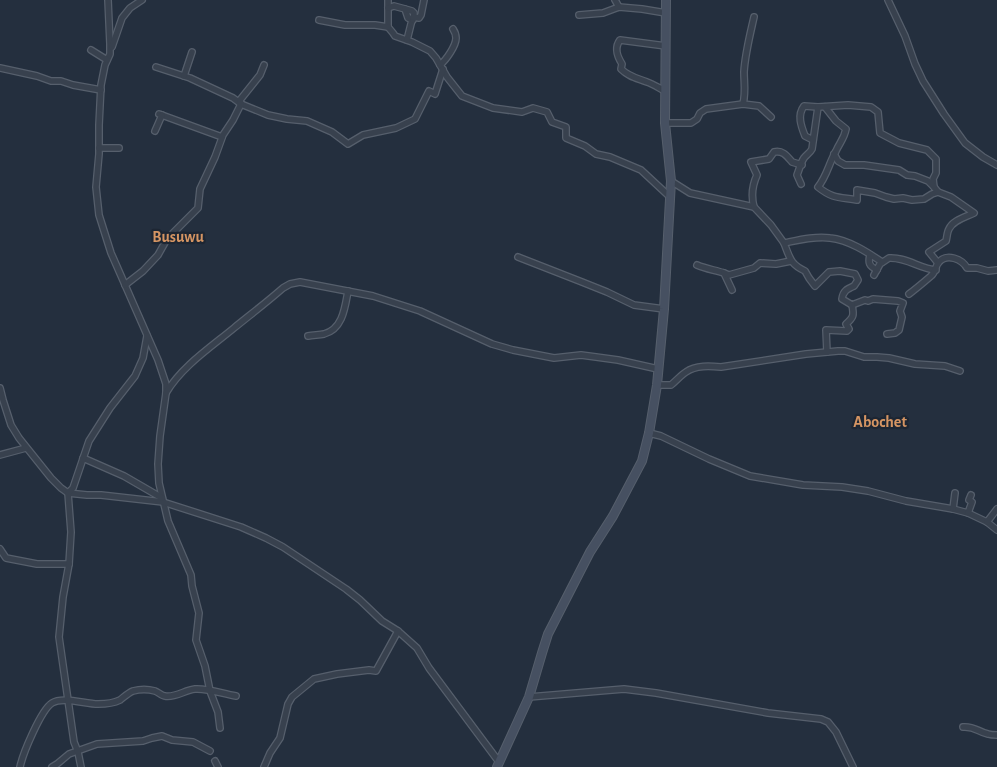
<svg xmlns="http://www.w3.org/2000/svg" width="997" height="767" viewBox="0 0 997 767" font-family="'Alegreya Sans',sans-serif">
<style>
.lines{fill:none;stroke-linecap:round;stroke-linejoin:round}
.street-casing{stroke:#565f6c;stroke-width:8}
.secondary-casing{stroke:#565f6c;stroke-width:10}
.street{stroke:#38414e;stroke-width:5.5}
.secondary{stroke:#465061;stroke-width:8}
.labels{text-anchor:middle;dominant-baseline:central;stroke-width:4.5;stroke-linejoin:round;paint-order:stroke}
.quarter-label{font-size:16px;font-weight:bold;fill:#d59563;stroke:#1d2633}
</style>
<rect width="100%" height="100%" fill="#242f3e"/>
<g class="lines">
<defs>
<g id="street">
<polyline points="108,0 110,44 110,54 105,65 101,85 99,125 99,154 96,187 99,215 111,253 158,360 166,384 166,393 160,436 158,464 159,483 168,521 191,575 192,586 199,613 196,640 205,666 210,691 218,712 220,728"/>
<polyline points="388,0 388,27 393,33 395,36 412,42 430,51 436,58 447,77 462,96 493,108 522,112 533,108 547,112 552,122 566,127 566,138 585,146 596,154 610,157 641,170 669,196"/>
<polyline points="615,0 619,7"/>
<polyline points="888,0 905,36 915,64 923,81 944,114 965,143 983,157 997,165"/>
<polyline points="388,8 394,6 405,9 408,18 412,20 407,40"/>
<polyline points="405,9 412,11 414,13 413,20"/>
<polyline points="579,15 603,13 619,7 642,9 666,13"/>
<polyline points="413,17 419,18 421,15 424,0"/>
<polyline points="319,20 345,25 375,25 388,27"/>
<polyline points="112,47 122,18 130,8 142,0"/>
<polyline points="91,50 107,60"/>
<path d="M 440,65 C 446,60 456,46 456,38 C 456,35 455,32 453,29"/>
<polyline points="156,67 190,78 233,98 241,104 268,115 287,119 307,121 332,132 348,144 363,135 396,128 415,119 429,91 435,94 443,69"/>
<polyline points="0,68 37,76 51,81 61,81 73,85 101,90"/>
<polyline points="184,76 192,52"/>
<path d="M 665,91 C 659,88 653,84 647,82 C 637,78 629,77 621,69 L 622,64 C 617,56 614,48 620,40 L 666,46"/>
<path d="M 743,104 C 746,92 744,83 744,72 C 745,54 750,35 754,17"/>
<path d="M 825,107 L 836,121 L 846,129 C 844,139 840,142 836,151 C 829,163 827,176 818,187 C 833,199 839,197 857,200 L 857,190 L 875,193 L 886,197 L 894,199 L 903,198 L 912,200 L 924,199 L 932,194 L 938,192 L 951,197 L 974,213 C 966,217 953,220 949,229 C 947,232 947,238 946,241 L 929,252 L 938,263"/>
<polyline points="159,114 222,137"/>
<polyline points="665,123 691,123 697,119 700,113 706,109 743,104 759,106 771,117"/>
<polyline points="155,131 162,115"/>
<path d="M 813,140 L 805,136 C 801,126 797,115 804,106 L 818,107 L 848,105 L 871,107 L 878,112 L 880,133 L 899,143 L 927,150 L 936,159 L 936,173 L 933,179 L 934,187 L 938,192"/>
<polyline points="99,148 119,148"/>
<polyline points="834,154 838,161 845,165 864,165 899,170 907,175 915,176 928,181 934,187"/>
<polyline points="671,181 690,193 754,207 771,225 784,243"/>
<path d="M 801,184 L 797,175 C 799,170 801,162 804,158 C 806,155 810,153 812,149 L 818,107"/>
<path d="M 754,207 C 751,196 752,186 757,175 L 751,162 L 769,159 L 774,152 C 783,150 787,156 792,162 L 802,165"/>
<path d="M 870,255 C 868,263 869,266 877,270"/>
<polyline points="518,257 582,282 607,292 634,305 664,309"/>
<path d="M 882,262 C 867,252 849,240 830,238 C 815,236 799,240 784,243 C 790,258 790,264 805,271 L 809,278 L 815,286 L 829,272 L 840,271 L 855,274 L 858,280 L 854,286 C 847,289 843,291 842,299 L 852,305 L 865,300 L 868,301 L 873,299 L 898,301 L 903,303 L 900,311 L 902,317 L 899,330 L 895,333 L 887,334"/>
<path d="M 697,265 C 706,269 715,270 724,273 L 732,290"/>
<polyline points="724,273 729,275 754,268 760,263 776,264 791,261"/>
<path d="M 874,275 L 880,264 L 889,258 C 907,257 920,269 936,270"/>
<polyline points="125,285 143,271 158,255 167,239 198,208 200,189 215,157 223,135 233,120 241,104 240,100 260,75 264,65"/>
<path d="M 909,294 C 917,288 924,282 931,276 C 936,272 935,266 939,262 C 947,253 962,259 967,268 L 977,268 L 988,271 L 997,270"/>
<path d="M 308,336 C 313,335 319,335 324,334 C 343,329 345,307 348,291"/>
<path d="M 827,352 L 826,330 L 847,331 L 849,329 L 846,324 C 854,317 854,315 852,305"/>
<path d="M 657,385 L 671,385 C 676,381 680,376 686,372 C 696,365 710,366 721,367 L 806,354 L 838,351 L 845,351 L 864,357 L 877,357 L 889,358 L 915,364 L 945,366 L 960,371"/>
<polyline points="0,388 3,400 11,425 19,438 51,478 61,488 68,493 87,495 101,495 163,502 241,527 266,538 283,547 346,589 360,600 382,621 398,631 417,648 429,668 499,762"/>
<path d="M 166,393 C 181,367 211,347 234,328 C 250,315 267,302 283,288 L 290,284 L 300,282 L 373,296 L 420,311 L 492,344 L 513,350 L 554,358 L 581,355 L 596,357 L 618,360 L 658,369"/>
<polyline points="649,433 661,436 709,459 750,476 803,485 842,487 868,491 906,501 953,509 968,513 987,522 997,530"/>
<polyline points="0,455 26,448"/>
<polyline points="83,458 124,476 162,498"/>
<polyline points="953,509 955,493"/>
<polyline points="968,513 972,502 969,500 971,495"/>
<polyline points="987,522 997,509"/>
<polyline points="0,549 6,558 37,564 69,564"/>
<polyline points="529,697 624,689 656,693 768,713 821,719 828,722 836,732 853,767"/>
<path d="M 963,727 C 975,726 978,732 988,734 C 991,735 994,735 997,735"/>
<polyline points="215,761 218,767"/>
<path d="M 20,767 C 23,753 41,710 52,703 C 63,696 85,704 98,704 C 104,704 114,703 120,700 C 124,697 128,693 133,691 C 140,689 148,689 155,691 C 158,692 162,696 165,696 C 175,698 185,690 195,689 C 208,688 223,694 236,696"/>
<polyline points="52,767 57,764 69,754 97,744 143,741 152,738 162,736 172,740 193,742 210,751"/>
<polyline points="81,767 78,752 74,742 59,637 63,597 69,564 71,532 68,493 73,488 89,441 110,408 135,376 143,358 147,336"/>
<polyline points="264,767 270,753 280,738 288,704 292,697 314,679 337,674 369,670 376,671 398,631"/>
</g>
<polyline id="secondary" points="497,767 529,697 542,653 548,634 590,552 613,516 642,461 649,433 657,385 664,309 671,181 665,123 666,0"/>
</defs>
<use href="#street" class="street-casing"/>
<use href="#secondary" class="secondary-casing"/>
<use href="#street" class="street"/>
<use href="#secondary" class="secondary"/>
</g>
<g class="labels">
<g class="quarter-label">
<text x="178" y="237">Busuwu</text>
<text x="880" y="422">Abochet</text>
</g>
</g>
</svg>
